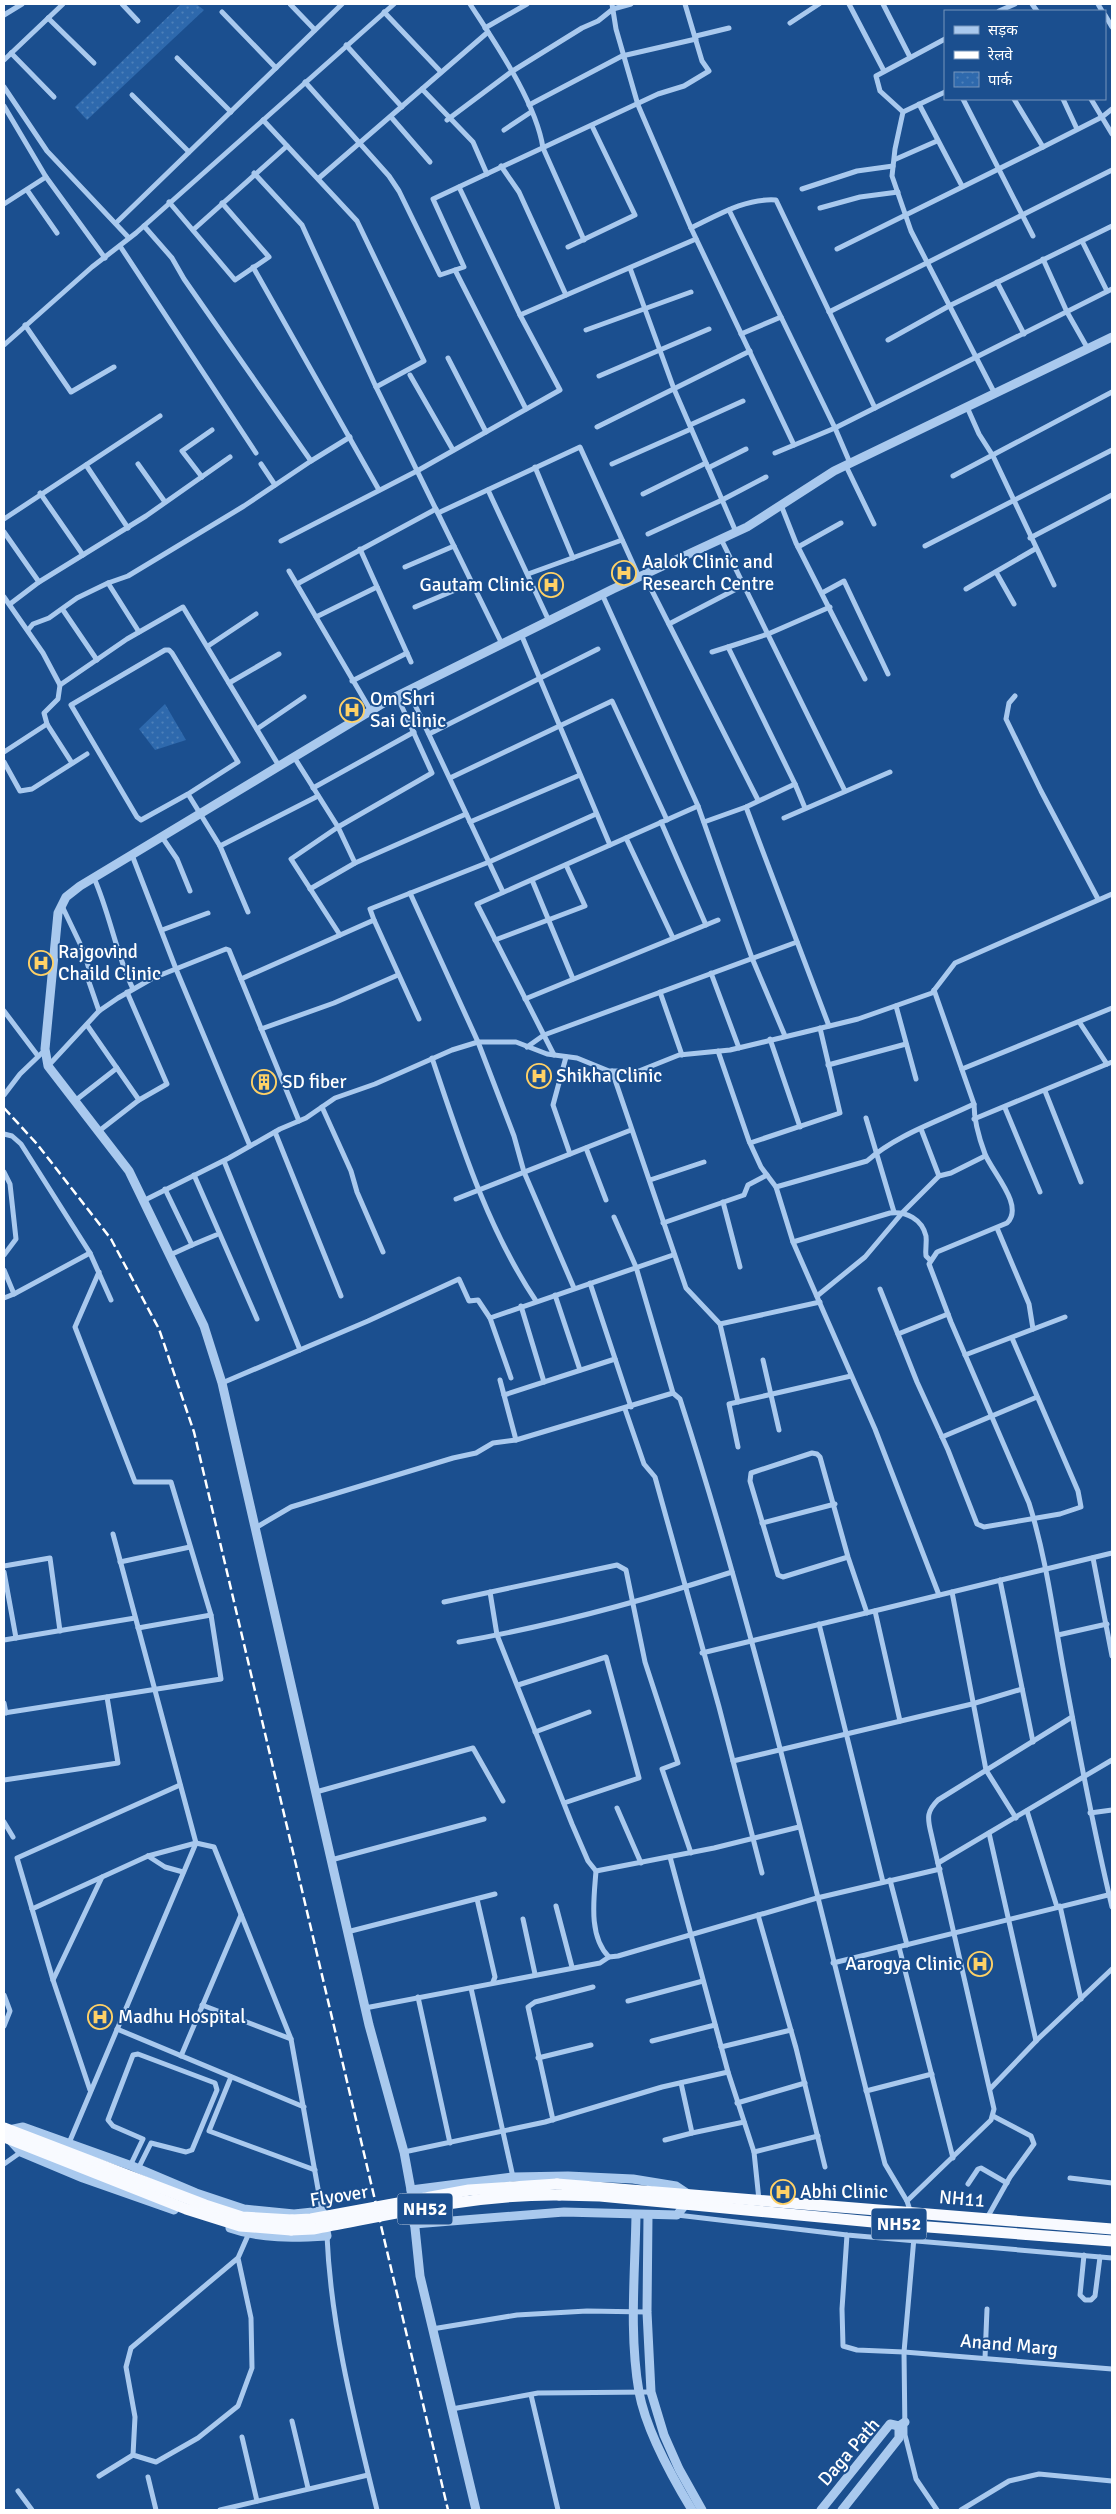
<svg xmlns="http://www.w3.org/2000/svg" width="1116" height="2514" viewBox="0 0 1116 2514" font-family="Signika,'Noto Sans Devanagari',sans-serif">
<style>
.park{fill:url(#park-dots)}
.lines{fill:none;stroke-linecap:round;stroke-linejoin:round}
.minor{stroke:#a9c9ee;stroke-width:5}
.tertiary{stroke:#a9c9ee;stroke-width:9}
.trunk{stroke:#f8faff;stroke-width:11}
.rail{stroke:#fff;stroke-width:2.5;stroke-dasharray:9 4;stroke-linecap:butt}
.trunk-bridge{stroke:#f8faff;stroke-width:11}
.labels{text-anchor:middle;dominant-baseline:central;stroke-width:4;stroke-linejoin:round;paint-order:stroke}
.shield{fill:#1b4f8f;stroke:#bbcadd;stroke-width:1}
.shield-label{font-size:18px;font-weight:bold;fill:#fff}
.poi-label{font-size:19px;fill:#fff;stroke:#1b4f8f;text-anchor:start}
.street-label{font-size:19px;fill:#fff;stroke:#1b4f8f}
</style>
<defs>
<pattern id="park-dots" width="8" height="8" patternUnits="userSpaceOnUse" patternTransform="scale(1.25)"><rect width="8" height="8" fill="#2e69ad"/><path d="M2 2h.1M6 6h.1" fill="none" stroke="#4d80b9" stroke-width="1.8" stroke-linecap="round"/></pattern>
</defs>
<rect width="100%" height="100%" fill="#1b4f8f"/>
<g class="park">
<polygon points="181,4 196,4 204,10 87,120 75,107"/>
<polygon points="165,704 186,740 155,750 139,729"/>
</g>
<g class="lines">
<g class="minor">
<polyline points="122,4 138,21"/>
<polyline points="290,4 315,30"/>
<path d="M 470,4 C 495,43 536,102 543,148 L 584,240"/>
<polyline points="612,4 616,29 638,105 691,228 794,445"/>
<polyline points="849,4 884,71"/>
<polyline points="883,4 910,57"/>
<polyline points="1032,4 1037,11"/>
<polyline points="1098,4 1102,11"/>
<polyline points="999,11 1015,4"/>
<polyline points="222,12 276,68"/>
<polyline points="384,12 441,72"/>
<polyline points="4,15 22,4"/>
<polyline points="1105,15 1112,27"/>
<polyline points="48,18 94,63"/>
<polyline points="790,23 819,4"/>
<polyline points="485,28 527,4"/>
<polyline points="696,36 729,28"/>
<polyline points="945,39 876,76 880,91 903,112 895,149 892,176 911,231 995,394"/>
<polyline points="346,45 402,107"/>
<polyline points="11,53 54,97"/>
<polyline points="177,58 231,112"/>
<polyline points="4,60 63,4"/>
<polyline points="305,82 389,176 399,191 440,275 464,267 433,199 658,94 684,86 709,71 702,61 685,4"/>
<polyline points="4,87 47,151 129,238"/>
<polyline points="422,89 473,142 487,174"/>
<polyline points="132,95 189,152"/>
<polyline points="963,99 1033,236"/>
<polyline points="1014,99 1043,147"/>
<polyline points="1063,99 1077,129"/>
<polyline points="1091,99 1112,134"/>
<polyline points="919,104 962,186"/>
<polyline points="529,105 622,56 696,39"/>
<polyline points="4,106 46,177 105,258"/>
<polyline points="903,112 945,92"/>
<polyline points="391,117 430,162"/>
<polyline points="263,120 357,221 424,361 376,387"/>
<polyline points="447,120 511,72 582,28 598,21 613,9 631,4"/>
<polyline points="504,130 531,112"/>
<polyline points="896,159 937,141"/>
<polyline points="501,166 519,192 566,295"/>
<polyline points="254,173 302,225 376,387 502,644"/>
<polyline points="319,178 488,32"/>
<polyline points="802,189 857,171 893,166"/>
<polyline points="27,190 57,233"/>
<polyline points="169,202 235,280 269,257 222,203"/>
<polyline points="4,204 46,177"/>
<polyline points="820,208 860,197 898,192"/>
<polyline points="729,210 835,428 850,463"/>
<polyline points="116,223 342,4"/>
<polyline points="144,226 172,258 184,279 311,461 350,437"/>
<path d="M 691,228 C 718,215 745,198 776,200 L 875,408"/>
<polyline points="193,230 287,146"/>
<polyline points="1082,241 1107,291"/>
<polyline points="120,246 256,453"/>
<polyline points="568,247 635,215 592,126"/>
<polyline points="837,249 1043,147 1102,117 1112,109"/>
<polyline points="1043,259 1067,312 1088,349"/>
<polyline points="253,267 379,490"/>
<polyline points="630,268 674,389 736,532"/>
<polyline points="455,270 526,409"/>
<polyline points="997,282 1024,334"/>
<polyline points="829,312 1112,170"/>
<polyline points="520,315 696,239"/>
<polyline points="25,325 71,392 114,367"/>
<polyline points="586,330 691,292"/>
<polyline points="741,334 781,317"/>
<polyline points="888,340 949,306 1112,226"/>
<polyline points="4,345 92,267 136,233 394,4"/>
<polyline points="448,358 486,432"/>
<polyline points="410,375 453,450"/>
<polyline points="599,376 709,329"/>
<polyline points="967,407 979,434 993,456 1054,585"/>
<polyline points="690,425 743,401"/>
<polyline points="597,427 750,351"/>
<polyline points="775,453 835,428 1112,289"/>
<polyline points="138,464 165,502"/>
<polyline points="261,464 275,485"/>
<polyline points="612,464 691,429"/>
<polyline points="86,465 128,528"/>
<polyline points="846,466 874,524"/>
<polyline points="535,467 573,558"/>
<polyline points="708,468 746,449"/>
<polyline points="953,476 1112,392"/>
<polyline points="202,477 182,451 212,430"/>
<polyline points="488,490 549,621"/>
<polyline points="40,493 83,555"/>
<polyline points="643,494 706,463"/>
<polyline points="781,505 796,543 865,679"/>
<polyline points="438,513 580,447 639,577"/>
<polyline points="4,519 160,416"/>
<polyline points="4,532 39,582"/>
<polyline points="648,534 722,500 766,477"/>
<polyline points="1030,538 1112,495"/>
<polyline points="721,539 845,791"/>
<polyline points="281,541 417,471 560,390 520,315 459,187"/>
<polyline points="925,546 1112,450"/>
<polyline points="798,547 841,523"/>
<polyline points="360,549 411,662"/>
<polyline points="405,567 454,546"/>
<polyline points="289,571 371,711"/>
<polyline points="996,572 1014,604"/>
<polyline points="528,574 622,540"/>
<polyline points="644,575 758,800"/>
<polyline points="108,583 139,632"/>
<polyline points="297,584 436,509"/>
<polyline points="966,589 1035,549"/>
<polyline points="822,593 844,581 888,674"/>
<polyline points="602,594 698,806 752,958 785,1036"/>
<polyline points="4,597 43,653 60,685 127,639 183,607 279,766"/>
<polyline points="10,604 39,582 146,516 230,457"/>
<polyline points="415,607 472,583"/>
<polyline points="63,610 97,660"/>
<polyline points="316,617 377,587"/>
<polyline points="669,624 744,585"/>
<polyline points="28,630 33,624 49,618 77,598 108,583 128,576 244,506 311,461"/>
<polyline points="521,634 610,845"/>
<polyline points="208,646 256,614"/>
<polyline points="712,652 728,647"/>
<polyline points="352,681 407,653"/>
<polyline points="229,683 279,654"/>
<polyline points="60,685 58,699 44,713 47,724 72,763"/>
<polyline points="408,690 503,892"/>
<polyline points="1015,696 1009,703 1006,719 1041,791 1098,899"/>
<polyline points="257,729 304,697"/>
<polyline points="429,734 598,649"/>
<polyline points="4,752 47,724"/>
<polyline points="294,757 338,827 355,863"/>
<polyline points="4,762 20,791 32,789 87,754"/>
<polyline points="450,778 612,701 667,820"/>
<polyline points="795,784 805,808"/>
<polyline points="313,788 414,732"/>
<polyline points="188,794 141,820 137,817 71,705 165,650 169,650 172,653 238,762 188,794 220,846 248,912"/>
<polyline points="746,807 829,1026"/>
<polyline points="784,818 890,772"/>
<polyline points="470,822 580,775"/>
<polyline points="661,822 706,925"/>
<polyline points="704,822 746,807 795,784 728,647 768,634 830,607"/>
<polyline points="162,837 177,859 190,891"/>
<polyline points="626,838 673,938"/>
<polyline points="220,846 318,796"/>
<polyline points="132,855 176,969 250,1146"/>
<path d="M 94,878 C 110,914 116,954 133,989"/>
<polyline points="532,880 573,979"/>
<polyline points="310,889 355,863 466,814"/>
<polyline points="410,893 478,1042 514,1136 524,1172 574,1288"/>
<polyline points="62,906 84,952 89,969 89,982 99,1011"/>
<polyline points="374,920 370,909 489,862 596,814"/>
<polyline points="162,930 208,913"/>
<polyline points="340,935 291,859 338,827 432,773 397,696"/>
<polyline points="495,940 585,906 566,865"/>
<polyline points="711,973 739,1048"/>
<polyline points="241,979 374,920 419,1019"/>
<path d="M 934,990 L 974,1104 C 974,1121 979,1138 985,1154 C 992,1172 1025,1206 1007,1223 L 937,1252 L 929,1264 L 951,1322 L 1029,1503 C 1046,1557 1053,1612 1063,1667 C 1078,1748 1093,1828 1112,1907"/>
<polyline points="660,992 682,1055"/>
<polyline points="525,999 718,920"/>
<polyline points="896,1006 916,1079"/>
<polyline points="4,1011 38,1056"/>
<polyline points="1080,1023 1107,1064"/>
<polyline points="87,1025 139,1100"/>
<polyline points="261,1029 334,1003 398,975"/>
<polyline points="770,1039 800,1127"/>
<polyline points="527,1047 544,1035 797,942"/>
<polyline points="718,1051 749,1141 761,1167 776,1187 793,1242 875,1429 939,1595"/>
<polyline points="554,1055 477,904 698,806"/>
<polyline points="566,1057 553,1105 570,1154"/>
<path d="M 432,1058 C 460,1141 487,1228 536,1301"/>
<polyline points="828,1065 906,1044"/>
<polyline points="48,1066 99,1011 118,998 153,978 226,949 229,950 299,1121"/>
<polyline points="962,1069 1112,1008"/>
<polyline points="612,1071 686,1288 720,1324 738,1402"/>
<polyline points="1045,1091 1081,1182"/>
<polyline points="4,1095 20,1074 45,1050"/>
<polyline points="76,1100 117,1068"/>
<polyline points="322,1107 351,1171 357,1192 383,1252"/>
<polyline points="1005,1108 1040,1192"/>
<polyline points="866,1118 894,1212"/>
<polyline points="974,1119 1112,1062"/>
<polyline points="921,1129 939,1176"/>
<polyline points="99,1131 139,1100 167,1084 127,992"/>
<polyline points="275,1132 341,1296"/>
<polyline points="4,1134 12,1136 21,1144 90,1253 111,1300"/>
<polyline points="750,1143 840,1113 820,1028"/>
<polyline points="586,1148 606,1200"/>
<polyline points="224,1161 300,1350"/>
<polyline points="4,1172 10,1184 16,1239 4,1255"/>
<polyline points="194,1175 257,1319"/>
<polyline points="650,1180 704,1162"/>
<path d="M 776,1187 L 867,1161 C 896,1135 939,1121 974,1104"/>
<polyline points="165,1189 192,1245 216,1235"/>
<polyline points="456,1199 631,1130"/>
<polyline points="143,1201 229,1158 280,1129 306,1118 335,1098 375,1084 452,1050 478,1042 516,1042 547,1054 577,1058 609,1071 639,1071 679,1055 730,1050 805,1032 858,1019 932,993 955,963 1112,894"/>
<polyline points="723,1202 740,1267"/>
<path d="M 614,1217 L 636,1267 L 673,1393 L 680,1399 C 761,1650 819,1908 885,2164 L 907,2201 L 915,2226 L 904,2352 L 905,2435 L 916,2479 L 937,2510"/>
<polyline points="663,1223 744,1195 748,1185 767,1175"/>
<polyline points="997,1228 1029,1304 1033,1329"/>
<path d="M 793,1242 L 890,1213 C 906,1211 922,1219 926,1236 C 927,1243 925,1249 926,1256 L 930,1260"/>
<polyline points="170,1255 192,1245"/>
<polyline points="4,1270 14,1294 4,1298"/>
<polyline points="590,1283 631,1407"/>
<polyline points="880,1289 917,1382 948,1450 977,1524 984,1527 1060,1514 1081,1507 1078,1491 1012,1338"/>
<polyline points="14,1294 90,1253"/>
<polyline points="555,1295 580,1370"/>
<polyline points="817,1296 865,1257 903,1212 939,1176 951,1173 985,1156"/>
<polyline points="521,1306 544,1382"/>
<polyline points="490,1318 511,1378"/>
<polyline points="720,1324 820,1302"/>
<polyline points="898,1334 948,1314"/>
<polyline points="965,1355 1065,1317"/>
<polyline points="763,1360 779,1430"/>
<polyline points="500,1380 516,1440"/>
<polyline points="222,1383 368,1321 459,1279 469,1301 478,1300 490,1318 673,1255"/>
<polyline points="504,1395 615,1359"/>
<polyline points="625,1409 644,1464 655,1477 719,1707 762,1873"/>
<polyline points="942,1437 1037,1397"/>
<polyline points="738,1447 729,1404 851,1376"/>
<polyline points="762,1523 835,1504"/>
<polyline points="257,1527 291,1507 453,1458 476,1453 493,1443 516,1440 673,1393"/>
<polyline points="848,1557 783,1577 778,1575 750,1481 751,1473 812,1453 817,1454 820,1457 848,1557 867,1613"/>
<polyline points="1093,1558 1112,1656"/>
<polyline points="120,1562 190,1547"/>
<polyline points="4,1566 50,1558 60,1631"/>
<polyline points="4,1572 16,1638"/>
<polyline points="1000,1580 1033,1742"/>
<polyline points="490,1592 497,1635 572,1824 588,1861 596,1871 714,1848 799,1827"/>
<polyline points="952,1592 986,1770 1016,1818"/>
<polyline points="444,1602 617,1565 626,1570 645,1662 678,1763 662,1769 691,1853"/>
<polyline points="875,1611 900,1721"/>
<polyline points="819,1624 883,1882"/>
<polyline points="138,1628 211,1615"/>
<polyline points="1058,1635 1107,1624"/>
<polyline points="4,1640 135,1618"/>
<path d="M 459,1642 C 551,1626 643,1601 732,1572"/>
<polyline points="702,1653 1112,1553"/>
<polyline points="518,1685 606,1657 639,1778 564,1803"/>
<polyline points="4,1703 6,1713"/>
<polyline points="4,1713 221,1679 211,1615 171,1482 135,1482 75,1327 99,1272"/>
<polyline points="535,1732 589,1712"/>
<polyline points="733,1761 972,1704 1022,1689"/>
<polyline points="4,1780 118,1763 107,1697"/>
<polyline points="316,1792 473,1748 503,1801"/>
<polyline points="617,1808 641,1863"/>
<polyline points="1027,1811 1057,1907"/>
<polyline points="1090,1813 1112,1810"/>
<polyline points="4,1822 13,1837"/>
<polyline points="989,1833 1036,2041"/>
<polyline points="148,1856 165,1867 183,1872"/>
<polyline points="670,1857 728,2072 754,2152 759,2200"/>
<polyline points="331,1860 484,1819"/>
<polyline points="938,1863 1112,1760"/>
<path d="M 596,1871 C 594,1898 588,1936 609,1957 L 618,1956 L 817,1898 L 940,1869"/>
<polyline points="890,1880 907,1945"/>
<polyline points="477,1899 495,1977 493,1982"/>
<polyline points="556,1906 572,1967"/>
<polyline points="1060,1906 1081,1999"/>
<polyline points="32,1909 148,1856 196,1843 214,1847 291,2039 322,2211"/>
<polyline points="758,1915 796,2048 825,2167"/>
<polyline points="523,1919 535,1974"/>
<polyline points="347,1932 495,1894"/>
<polyline points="899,1947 953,2158"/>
<polyline points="833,1963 1112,1894"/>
<polyline points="53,1980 102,1877"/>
<polyline points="471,1988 513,2177"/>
<polyline points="4,1995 10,2011 4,2026"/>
<polyline points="418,1997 450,2143"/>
<polyline points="628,2001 703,1981"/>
<polyline points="202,2005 291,2039"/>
<polyline points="365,2008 600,1963 609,1957"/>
<polyline points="117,2029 304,2107"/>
<polyline points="652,2041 715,2025"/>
<polyline points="721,2047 791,2030"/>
<polyline points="181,2056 241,1915"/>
<polyline points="538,2058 591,2045"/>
<polyline points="231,2077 209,2131 315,2170"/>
<polyline points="681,2083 692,2133 744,2122"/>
<polyline points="990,2089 1038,2039 1112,1969"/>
<polyline points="90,2090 53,1980 17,1858 180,1785"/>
<polyline points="866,2091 932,2074"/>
<polyline points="737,2103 805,2083"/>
<polyline points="553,2120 528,2007 535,2002 593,1987"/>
<polyline points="665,2140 692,2133"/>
<polyline points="69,2143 196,1843 113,1534"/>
<polyline points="404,2152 545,2122 662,2087 728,2072"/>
<polyline points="754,2152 818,2136"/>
<polyline points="4,2164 21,2152"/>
<polyline points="130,2166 143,2139 113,2126 108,2120 133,2055 138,2054 215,2083 217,2090 192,2150 186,2152 151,2143 138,2169"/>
<polyline points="1070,2178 1112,2183"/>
<polyline points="968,2184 978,2169 981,2168 1007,2183"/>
<path d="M 907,2201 L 991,2120 L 994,2109 L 931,1833 C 927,1817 927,1811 938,1800 L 1072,1717"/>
<polyline points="677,2215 847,2235 1112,2258"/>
<polyline points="987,2218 1010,2177 1034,2144 1031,2136 993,2116"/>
<polyline points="847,2235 842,2309 843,2346 857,2350 904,2352 1112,2369"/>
<path d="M 327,2236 C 331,2329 355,2420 377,2510"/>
<polyline points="1084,2255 1080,2295 1085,2300 1091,2300 1095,2296 1100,2257"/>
<polyline points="238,2258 131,2348 126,2367 135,2417 133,2455 156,2462 198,2438 238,2406 252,2368 251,2318 238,2258 249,2233"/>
<polyline points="432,2329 517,2315 587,2311 647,2312"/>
<polyline points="985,2358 987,2309"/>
<polyline points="531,2395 558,2510"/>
<polyline points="452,2409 538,2393 651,2392"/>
<polyline points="292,2421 308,2488"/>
<polyline points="242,2437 257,2501"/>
<polyline points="99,2476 133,2455"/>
<polyline points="148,2477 156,2510"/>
<polyline points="18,2491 32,2510"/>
<polyline points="220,2510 368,2475"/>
<polyline points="961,2510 1009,2481 1039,2474 1112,2481"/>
</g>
<g class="tertiary">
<path d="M 9,2130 L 23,2127 L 132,2166 L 196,2193 L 244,2209 L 294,2214 L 322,2211 L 327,2236 C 294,2238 261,2239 230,2228"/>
<polyline points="9,2139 21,2152 83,2178 174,2210"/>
<polyline points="411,2190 513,2177 568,2176 633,2179 676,2186 688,2194"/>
<path d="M 636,2215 C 635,2274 629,2334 639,2392 C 646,2430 672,2477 692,2510"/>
<polyline points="648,2216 647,2312 651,2392 664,2435 679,2469 702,2510"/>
<polyline points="414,2224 564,2212 677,2215 685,2205"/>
<polyline points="476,2510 420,2276 411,2190 404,2152 369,2025 222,1383 204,1326 129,1171 48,1066 45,1049 58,913 66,897 80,886 387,701 613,589 747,527 834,471 1112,337"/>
<polyline points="821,2510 890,2424 899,2426 905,2422"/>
<polyline points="842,2510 899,2438 899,2426"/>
</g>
<g class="trunk">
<polyline points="4,2128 205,2205 242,2217 292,2220"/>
<polyline points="4,2137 186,2209 240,2226 291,2230"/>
<polyline points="557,2184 1112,2229"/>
<polyline points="559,2195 600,2196 915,2226 1112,2241"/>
</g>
<polyline class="rail" points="4,1108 37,1144 111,1239 159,1329 194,1432 448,2510"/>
<g class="trunk-bridge">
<polyline points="292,2220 311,2219 469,2190 557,2184"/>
<path d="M 291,2230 L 313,2229 C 394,2214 476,2194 559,2195"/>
</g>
</g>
<defs>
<symbol id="hospital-ring" viewBox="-11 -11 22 22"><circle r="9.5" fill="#1b4f8f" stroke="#ffd166" stroke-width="1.5"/><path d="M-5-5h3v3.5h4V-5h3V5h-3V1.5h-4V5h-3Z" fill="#ffd166"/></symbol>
<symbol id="building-ring" viewBox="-11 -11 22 22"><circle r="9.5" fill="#1b4f8f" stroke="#ffd166" stroke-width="1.5"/><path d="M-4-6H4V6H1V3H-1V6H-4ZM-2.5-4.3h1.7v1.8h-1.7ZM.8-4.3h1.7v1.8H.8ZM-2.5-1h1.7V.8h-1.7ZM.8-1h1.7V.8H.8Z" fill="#ffd166"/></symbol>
</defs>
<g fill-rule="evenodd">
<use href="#hospital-ring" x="610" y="559" width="28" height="28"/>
<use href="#hospital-ring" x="537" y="571" width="28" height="28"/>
<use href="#hospital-ring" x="338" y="696" width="28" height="28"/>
<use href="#hospital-ring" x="27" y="949" width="28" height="28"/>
<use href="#hospital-ring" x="525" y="1062" width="28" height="28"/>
<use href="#building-ring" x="250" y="1068" width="28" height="28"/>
<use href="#hospital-ring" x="966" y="1950" width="28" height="28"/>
<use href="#hospital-ring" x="86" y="2003" width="28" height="28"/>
<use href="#hospital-ring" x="769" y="2178" width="28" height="28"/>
</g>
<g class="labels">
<g class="shield">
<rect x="397.5" y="2193.5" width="55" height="31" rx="4"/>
<rect x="871.5" y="2208.5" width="55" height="31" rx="4"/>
</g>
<g class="shield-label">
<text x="425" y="2209">NH52</text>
<text x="899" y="2224">NH52</text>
</g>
<g class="poi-label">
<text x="642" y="562">Aalok Clinic and<tspan x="642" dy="22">Research Centre</tspan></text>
<text x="534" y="585" text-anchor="end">Gautam Clinic</text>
<text x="370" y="699">Om Shri<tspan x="370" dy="22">Sai Clinic</tspan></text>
<text x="58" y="952">Rajgovind<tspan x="58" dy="22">Chaild Clinic</tspan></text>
<text x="556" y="1076">Shikha Clinic</text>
<text x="282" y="1082">SD fiber</text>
<text x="962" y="1964" text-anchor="end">Aarogya Clinic</text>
<text x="118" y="2017">Madhu Hospital</text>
<text x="800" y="2192">Abhi Clinic</text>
</g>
<g class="street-label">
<text transform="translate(339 2196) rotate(-9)">Flyover</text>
<text transform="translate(962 2199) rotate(5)">NH11</text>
<text transform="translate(1009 2345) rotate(5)">Anand Marg</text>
<text transform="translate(849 2452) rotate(-49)">Daga Path</text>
</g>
</g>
<rect width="1116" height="2514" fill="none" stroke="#ffffff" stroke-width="10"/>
<rect x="944" y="10" width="162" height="90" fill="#1b4f8f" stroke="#7695bc"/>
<rect x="954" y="26" width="25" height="8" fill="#a9c9ee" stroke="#7695bc"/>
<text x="988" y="35" font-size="15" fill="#ffffff">सड़क</text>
<rect x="954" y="51" width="25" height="8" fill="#ffffff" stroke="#7695bc"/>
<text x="988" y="60" font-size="15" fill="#ffffff">रेलवे</text>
<rect x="954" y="72" width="25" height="15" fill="url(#park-dots)" stroke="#7695bc"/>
<text x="988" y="85" font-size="15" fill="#ffffff">पार्क</text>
</svg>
